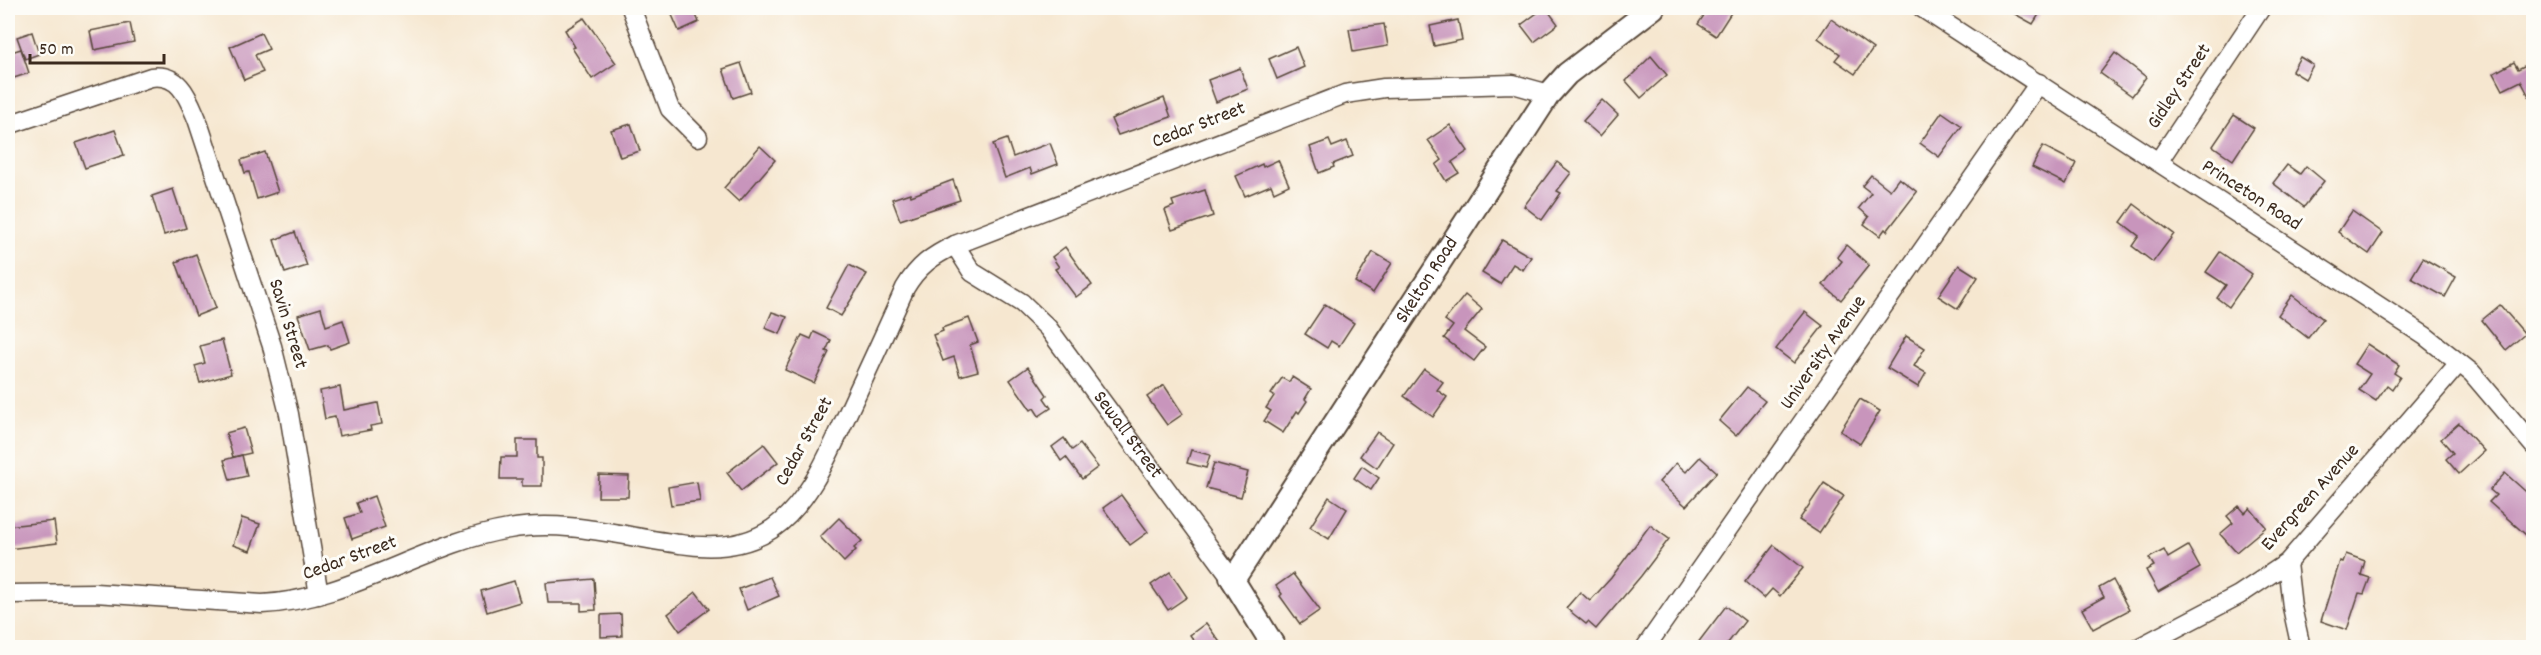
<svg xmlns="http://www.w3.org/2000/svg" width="2541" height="655" viewBox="0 0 2541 655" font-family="Dekko,sans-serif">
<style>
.building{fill:#c895bc}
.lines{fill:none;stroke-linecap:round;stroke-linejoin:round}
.minor-casing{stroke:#574639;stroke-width:21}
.tertiary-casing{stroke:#574639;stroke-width:26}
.minor{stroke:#fff;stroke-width:18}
.tertiary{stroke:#fff;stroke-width:22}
.labels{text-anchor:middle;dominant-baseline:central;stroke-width:6;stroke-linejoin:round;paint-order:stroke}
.street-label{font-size:20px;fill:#3b2a1e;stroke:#fdfcf7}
</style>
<rect width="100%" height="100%" fill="#fdfcf7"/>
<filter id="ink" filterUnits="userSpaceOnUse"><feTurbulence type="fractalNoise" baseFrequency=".0167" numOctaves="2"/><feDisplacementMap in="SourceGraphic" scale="12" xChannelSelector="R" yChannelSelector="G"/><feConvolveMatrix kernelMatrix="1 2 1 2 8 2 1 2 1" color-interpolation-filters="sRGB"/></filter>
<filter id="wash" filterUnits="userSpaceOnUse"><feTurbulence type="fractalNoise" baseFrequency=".008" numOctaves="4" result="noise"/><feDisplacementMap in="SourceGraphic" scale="24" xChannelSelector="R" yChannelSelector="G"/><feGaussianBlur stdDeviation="1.35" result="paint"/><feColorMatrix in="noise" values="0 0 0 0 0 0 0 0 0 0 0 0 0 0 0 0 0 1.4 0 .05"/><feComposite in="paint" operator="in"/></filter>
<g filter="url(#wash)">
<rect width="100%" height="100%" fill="#f6e7d0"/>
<g id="blocks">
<g class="building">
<polygon points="669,8 693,8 699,22 679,31"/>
<polygon points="1544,8 1546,8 1558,24 1534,42 1521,25"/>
<polygon points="1709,8 1734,8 1716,36 1698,24"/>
<polygon points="2004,8 2043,8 2033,24"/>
<polygon points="584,18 616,63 592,79 572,48 575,47 565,30"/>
<polygon points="1831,19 1873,49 1855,74 1835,60 1840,54 1818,38"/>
<polygon points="1458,20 1462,40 1434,46 1430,26"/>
<polygon points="130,23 134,42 94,50 90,31"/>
<polygon points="1384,24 1388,46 1353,52 1349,29"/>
<polygon points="32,32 39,54 25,59 17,37"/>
<polygon points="261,33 269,49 255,55 263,72 244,80 230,47"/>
<polygon points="1296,47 1304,67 1277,79 1269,59"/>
<polygon points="21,49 29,73 8,80 8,53"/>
<polygon points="2115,53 2146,77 2132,96 2100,73"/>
<polygon points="1651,56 1667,75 1641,98 1626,81"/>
<polygon points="2300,57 2313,65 2305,79 2292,71"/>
<polygon points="2534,61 2534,106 2521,81 2503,90 2494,73 2514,62 2518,69"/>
<polygon points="741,63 751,92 733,98 723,69"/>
<polygon points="1240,68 1248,89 1216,102 1208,80"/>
<polygon points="1164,98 1171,117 1118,135 1111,119"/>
<polygon points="1602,100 1618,115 1600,136 1583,121"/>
<polygon points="1942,112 1962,126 1939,157 1920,143"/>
<polygon points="2234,115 2254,128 2233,160 2213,146"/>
<polygon points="631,124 640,151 620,157 611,130"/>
<polygon points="1450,125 1468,151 1452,162 1459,173 1446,181 1436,165 1442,160 1428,140"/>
<polygon points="115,130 124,155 85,168 76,143"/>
<polygon points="1007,139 1013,157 1050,143 1058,164 1032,174 1030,168 1005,178 993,144"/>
<polygon points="1329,140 1332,147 1347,141 1353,156 1333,164 1334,167 1319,173 1310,147"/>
<polygon points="760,146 775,160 739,202 724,188"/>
<polygon points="2043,146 2076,163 2066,184 2032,167"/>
<polygon points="265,152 278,192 257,199 249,172 245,173 241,160"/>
<polygon points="1278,160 1289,185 1274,192 1271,185 1245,196 1236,176 1262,164 1263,167"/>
<polygon points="1557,162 1571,173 1557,191 1561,193 1542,220 1524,206"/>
<polygon points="2287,165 2300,174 2306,166 2324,181 2304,207 2273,183"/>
<polygon points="1871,175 1890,190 1899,178 1917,192 1887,231 1885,229 1880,236 1864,224 1869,217 1859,208 1871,193 1862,186"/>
<polygon points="953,180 960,200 900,220 892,199 910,193 911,196"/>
<polygon points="173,189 186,228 164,235 152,196"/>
<polygon points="1205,190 1213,216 1172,230 1165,210 1174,206 1172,201"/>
<polygon points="2134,204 2174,234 2153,262 2132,246 2139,236 2121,222"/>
<polygon points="2352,211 2383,233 2369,254 2338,232"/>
<polygon points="295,232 307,266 285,273 274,240"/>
<polygon points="1502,240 1531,257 1523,270 1513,264 1500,284 1482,273"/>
<polygon points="1846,245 1869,265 1841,300 1823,285 1842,261 1837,257"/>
<polygon points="1065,247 1092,285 1076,297 1055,269 1059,267 1052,257"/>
<polygon points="1373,252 1392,263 1373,293 1355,282"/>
<polygon points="2220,252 2252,274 2229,307 2217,298 2226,285 2206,272"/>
<polygon points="196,254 216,308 196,316 176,262"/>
<polygon points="2423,258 2456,277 2445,297 2411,278"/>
<polygon points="849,265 867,274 841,316 826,308"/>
<polygon points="1959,265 1978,277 1958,309 1938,296"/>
<polygon points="1465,295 1482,309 1464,331 1485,347 1474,361 1444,338 1453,326 1445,320"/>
<polygon points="2292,295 2323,319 2308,338 2278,315"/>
<polygon points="1325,304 1354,323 1339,346 1331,341 1327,348 1305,334"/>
<polygon points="2500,305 2525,334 2506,350 2482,320"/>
<polygon points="321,308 326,326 343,320 350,342 330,349 328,345 310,350 298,315"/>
<polygon points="772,312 787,317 780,334 765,328"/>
<polygon points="1805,312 1823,326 1794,363 1776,349"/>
<polygon points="969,318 978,342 970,345 978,371 960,376 954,357 943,361 933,335 943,331 942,328"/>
<polygon points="814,332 831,340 826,351 829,352 814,383 785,370 802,335 811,339"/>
<polygon points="1906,336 1925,348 1914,366 1926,373 1918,387 1887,368"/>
<polygon points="222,340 231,374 200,383 195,366 205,363 200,346"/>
<polygon points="2367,344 2399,365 2394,373 2400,377 2392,389 2387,385 2376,401 2359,390 2370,374 2354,364"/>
<polygon points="1028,367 1047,395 1044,398 1051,408 1039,416 1034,408 1031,410 1010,380"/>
<polygon points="1424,369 1443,382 1437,390 1447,397 1433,417 1404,396"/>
<polygon points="1292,377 1311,389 1305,399 1307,401 1299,413 1297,411 1283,433 1264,421 1271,411 1266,408 1274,396 1271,394 1282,378 1289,382"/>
<polygon points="1164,385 1183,414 1167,425 1147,397"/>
<polygon points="340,387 344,410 378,403 382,424 370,426 371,430 339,436 335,417 325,419 320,391"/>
<polygon points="1747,387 1765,401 1736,436 1719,421"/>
<polygon points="1860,399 1880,411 1860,444 1840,431"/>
<polygon points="2459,423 2484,451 2459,474 2446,459 2453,453 2441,439"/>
<polygon points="244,428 251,453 233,457 226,433"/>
<polygon points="1377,432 1393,443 1377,468 1360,456"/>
<polygon points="1064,438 1072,450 1080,444 1098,467 1082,479 1066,457 1061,461 1052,447"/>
<polygon points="517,440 537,440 537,458 542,458 542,486 522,486 522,479 500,479 501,457 517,457"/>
<polygon points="764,444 778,462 741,491 727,473"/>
<polygon points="1191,450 1210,455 1206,468 1187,463"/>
<polygon points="242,455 247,476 230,480 224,460"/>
<polygon points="1700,457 1717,472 1686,506 1659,482 1676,463 1686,472"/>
<polygon points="1214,463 1248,472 1241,497 1206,488"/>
<polygon points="1362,466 1379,478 1371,490 1354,478"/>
<polygon points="2505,473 2534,499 2534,542 2489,502 2496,495 2490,490"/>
<polygon points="599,475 629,476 628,497 598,497"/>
<polygon points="697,482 700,501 671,505 668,487"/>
<polygon points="1824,483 1844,496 1819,533 1799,520"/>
<polygon points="1121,495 1148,532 1130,545 1103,508"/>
<polygon points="374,496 385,527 352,539 345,518 360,513 356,503"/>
<polygon points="1329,497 1347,509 1329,539 1310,527"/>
<polygon points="2239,506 2245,513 2250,508 2266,527 2236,552 2220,534 2233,523 2227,516"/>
<polygon points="242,518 260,524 250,551 233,545"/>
<polygon points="839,518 862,541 854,548 856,550 844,562 820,537"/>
<polygon points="54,521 57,543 8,549 8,526"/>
<polygon points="1650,525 1669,539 1641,576 1596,629 1588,622 1586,624 1566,608 1580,592 1590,601 1611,578"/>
<polygon points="1774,545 1803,568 1780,596 1772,589 1764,598 1745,582"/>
<polygon points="2188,546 2200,568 2158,592 2146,570 2154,566 2149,558 2164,550 2168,558"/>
<polygon points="2346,554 2365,561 2361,575 2370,578 2364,594 2359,593 2347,630 2321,621 2340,561 2343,562"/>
<polygon points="1170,572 1187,597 1168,610 1151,585"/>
<polygon points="1293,574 1320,610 1300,624 1280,596 1282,594 1276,586"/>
<polygon points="770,577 779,596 747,610 739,589"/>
<polygon points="594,579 596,610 581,611 581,603 548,603 546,583"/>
<polygon points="2113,580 2129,610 2093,629 2082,609 2104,597 2099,588"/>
<polygon points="514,581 520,602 487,612 481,591"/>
<polygon points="696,592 709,609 680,631 668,614"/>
<polygon points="1726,606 1745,621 1724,648 1694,648"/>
<polygon points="621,614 622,636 601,637 601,615"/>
<polygon points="1206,623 1224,648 1199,648 1190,635"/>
</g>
</g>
</g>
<g filter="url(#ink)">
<use href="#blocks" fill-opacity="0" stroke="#574639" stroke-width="1.5"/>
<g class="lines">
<defs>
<g id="minor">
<polyline points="631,8 670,109 698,137"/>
<polyline points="1922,8 2425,336 2472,373 2534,446"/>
<path d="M 8,125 L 151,77 C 180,73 188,98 197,119 L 272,346 L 289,414 L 319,595"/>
<polyline points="2158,162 2261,8"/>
<path id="s1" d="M 955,245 L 972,272 L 1022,303 L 1048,328 L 1231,577"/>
<polyline points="2287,563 2292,607 2301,648"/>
<path d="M 8,594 L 95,593 L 262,604 C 350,600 424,543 509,529 C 566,519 624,537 680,544 C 712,549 745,547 772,529 C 812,501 832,446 852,404 C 870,365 888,327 905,288 C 918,266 932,256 955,245 L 1345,94 L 1384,88 L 1513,84 L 1549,94"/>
<polyline points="1645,648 2039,83"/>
<polyline points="2138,648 2239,595 2287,563 2459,363"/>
</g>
<g id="tertiary">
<polyline points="1231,577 1275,648"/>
<path id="s2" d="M 1233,580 L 1549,94 L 1567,74 L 1653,8"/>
</g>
</defs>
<use href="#minor" class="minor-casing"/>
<use href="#tertiary" class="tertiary-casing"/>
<use href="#minor" class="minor"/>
<use href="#tertiary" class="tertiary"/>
</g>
</g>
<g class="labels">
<g class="street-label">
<text transform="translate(2180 87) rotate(-56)">Gidley Street</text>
<text transform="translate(1199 126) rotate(-21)">Cedar Street</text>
<text transform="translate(2251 196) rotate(33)">Princeton Road</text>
<text stroke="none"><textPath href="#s2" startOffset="357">Skelton Road</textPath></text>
<text transform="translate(287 324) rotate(73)">Savin Street</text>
<text transform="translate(1824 353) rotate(-55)">University Avenue</text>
<text stroke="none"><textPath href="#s1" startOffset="260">Sewall Street</textPath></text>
<text transform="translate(805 442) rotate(-61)">Cedar Street</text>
<text transform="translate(2311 498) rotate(-48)">Evergreen Avenue</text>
<text transform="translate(350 559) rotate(-20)">Cedar Street</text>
</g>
</g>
<rect width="2541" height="655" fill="none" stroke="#fdfcf7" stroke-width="30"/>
<path d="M30 54v9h134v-9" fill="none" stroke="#3b2a1e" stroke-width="3"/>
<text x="39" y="54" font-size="18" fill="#3b2a1e" stroke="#fdfcf7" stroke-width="4.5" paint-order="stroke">50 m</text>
</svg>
